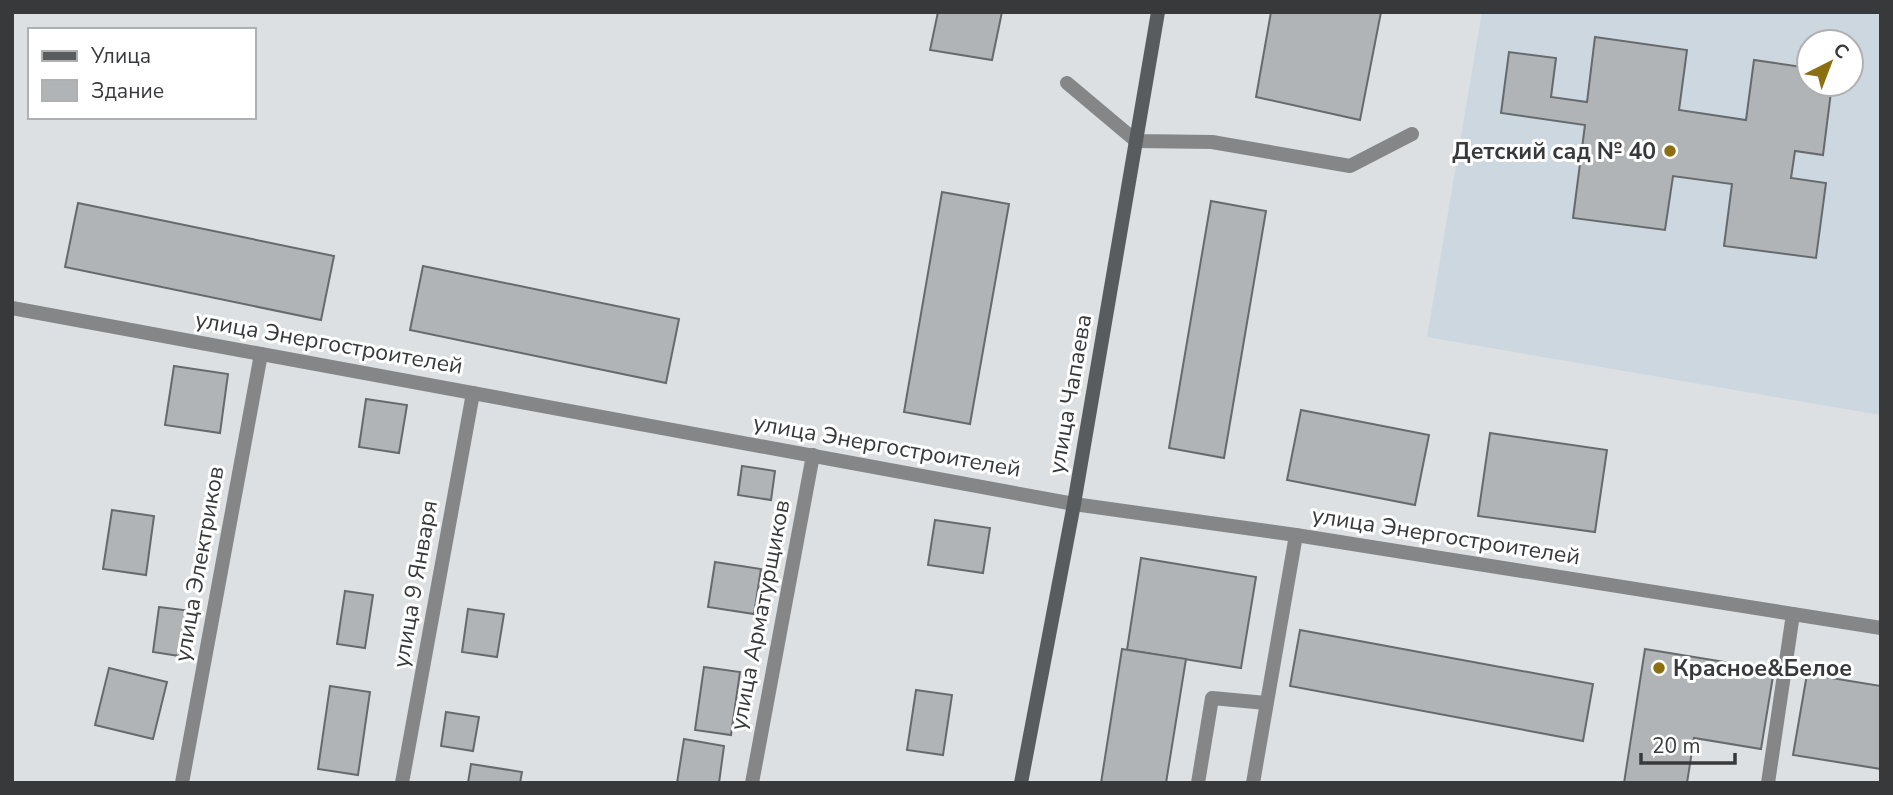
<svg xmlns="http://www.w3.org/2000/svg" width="1893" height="795" viewBox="0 0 1893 795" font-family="'Nunito Sans',sans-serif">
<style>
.built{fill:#ccd7df;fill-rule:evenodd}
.building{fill:#b0b4b7;stroke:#666a6d;stroke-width:2}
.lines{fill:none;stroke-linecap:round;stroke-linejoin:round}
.lane{stroke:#848687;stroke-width:14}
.street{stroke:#848687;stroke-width:14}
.secondary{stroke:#595c5e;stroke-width:14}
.poi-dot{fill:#8c6f11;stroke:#fff;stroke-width:2.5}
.labels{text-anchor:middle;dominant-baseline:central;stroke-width:6;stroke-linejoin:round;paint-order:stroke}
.poi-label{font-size:23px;font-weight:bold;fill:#38393b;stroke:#fff;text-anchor:end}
.street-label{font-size:23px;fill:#38393b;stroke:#fff}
</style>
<rect width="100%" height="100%" fill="#dce0e3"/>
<path class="built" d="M 1482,12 L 1881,12 L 1880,415 L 1427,337 ZM 1809,42 L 1851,42 L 1851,84 L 1809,84 Z"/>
<g class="building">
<polygon points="938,12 1002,12 992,60 930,50"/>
<polygon points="1271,12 1381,12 1360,120 1256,97"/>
<polygon points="1595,37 1687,50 1679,110 1746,120 1754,60 1809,68 1809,84 1832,84 1823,155 1795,151 1791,178 1826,183 1816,258 1724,246 1732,184 1673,176 1665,230 1573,218 1585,125 1501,113 1509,52 1556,58 1551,97 1587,102"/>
<polygon points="942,192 1009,204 970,424 904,412"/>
<polygon points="1211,201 1266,211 1224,458 1169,448"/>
<polygon points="78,203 334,256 321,320 65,267"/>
<polygon points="423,266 679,319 666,383 410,330"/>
<polygon points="174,366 228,374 220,433 165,425"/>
<polygon points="366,399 407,405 399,453 359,447"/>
<polygon points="1301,410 1429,435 1415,505 1287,480"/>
<polygon points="1490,433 1607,450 1595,532 1478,516"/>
<polygon points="742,466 775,471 771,500 738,495"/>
<polygon points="112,510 154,516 146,575 103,569"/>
<polygon points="935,520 990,528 983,573 928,565"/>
<polygon points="1141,558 1256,577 1241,668 1127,650"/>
<polygon points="715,562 761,569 754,614 708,607"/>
<polygon points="345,591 373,595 365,648 337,644"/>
<polygon points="159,607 192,611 186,657 153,652"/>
<polygon points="468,609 504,614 497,657 462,652"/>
<polygon points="1300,630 1593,684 1583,741 1290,686"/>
<polygon points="1122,649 1186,659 1166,783 1101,783"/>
<polygon points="1645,649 1774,670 1761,749 1694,738 1687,783 1624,783"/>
<polygon points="704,667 740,672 731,735 695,730"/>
<polygon points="109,668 167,682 153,739 95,725"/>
<polygon points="1807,674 1881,686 1881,769 1793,755"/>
<polygon points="330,686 370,692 358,775 318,769"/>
<polygon points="916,690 952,695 943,755 907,750"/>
<polygon points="446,712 479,717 473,751 441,746"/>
<polygon points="684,739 724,746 719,783 677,783"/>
<polygon points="471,764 522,772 520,783 468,783"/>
</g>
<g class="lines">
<g class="lane">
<polyline points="1067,83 1136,141 1212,142 1350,166 1412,134"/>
<polyline points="1198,783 1212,698 1266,703"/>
<polyline points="1253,783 1296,535"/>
<polyline points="1768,783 1793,614"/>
</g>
<g class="street">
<polyline points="12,308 1074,504 1296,535 1881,628"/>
<polyline points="182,783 261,354"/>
<polyline points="402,783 473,393"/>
<polyline points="752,783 813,455"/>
</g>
<polyline class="secondary" points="1021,783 1074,504 1158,12"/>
</g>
<g class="poi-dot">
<circle cx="1670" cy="151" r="7"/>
<circle cx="1659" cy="668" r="7"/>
</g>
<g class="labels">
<g class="poi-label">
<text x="1656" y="151">Детский сад № 40</text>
<text x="1673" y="668" text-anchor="start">Красное&amp;Белое</text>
</g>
<g class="street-label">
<text transform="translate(329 343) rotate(10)">улица Энергостроителей</text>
<text transform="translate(1070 394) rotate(-80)">улица Чапаева</text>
<text transform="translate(887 446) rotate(10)">улица Энергостроителей</text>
<text transform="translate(1446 536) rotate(9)">улица Энергостроителей</text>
<text transform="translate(199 564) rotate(-80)">улица Электриков</text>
<text transform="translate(415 584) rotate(-80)">улица 9 Января</text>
<text transform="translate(760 615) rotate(-79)">улица Арматурщиков</text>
</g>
</g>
<rect width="1893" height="795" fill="none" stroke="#38393b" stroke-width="28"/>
<rect x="28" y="28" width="228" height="91" fill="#ffffff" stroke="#afb0b1" stroke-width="2"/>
<rect x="42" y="51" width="35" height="10" fill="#595c5e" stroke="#afb0b1" stroke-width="2"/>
<text x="91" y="63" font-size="21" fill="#38393b">Улица</text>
<rect x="42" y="80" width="35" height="21" fill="#b0b4b7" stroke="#afb0b1" stroke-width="2"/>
<text x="91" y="98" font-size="21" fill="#38393b">Здание</text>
<g transform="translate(1830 63) rotate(42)"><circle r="33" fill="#ffffff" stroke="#afb0b1" stroke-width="2"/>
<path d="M0-5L12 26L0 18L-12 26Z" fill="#8c6f11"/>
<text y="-10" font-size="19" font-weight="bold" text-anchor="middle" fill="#38393b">С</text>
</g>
<path d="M1641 753v10h94v-10" fill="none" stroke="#38393b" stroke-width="3.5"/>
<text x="1652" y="753" font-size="21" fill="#38393b" stroke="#ffffff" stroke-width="5" paint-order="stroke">20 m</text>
</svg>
